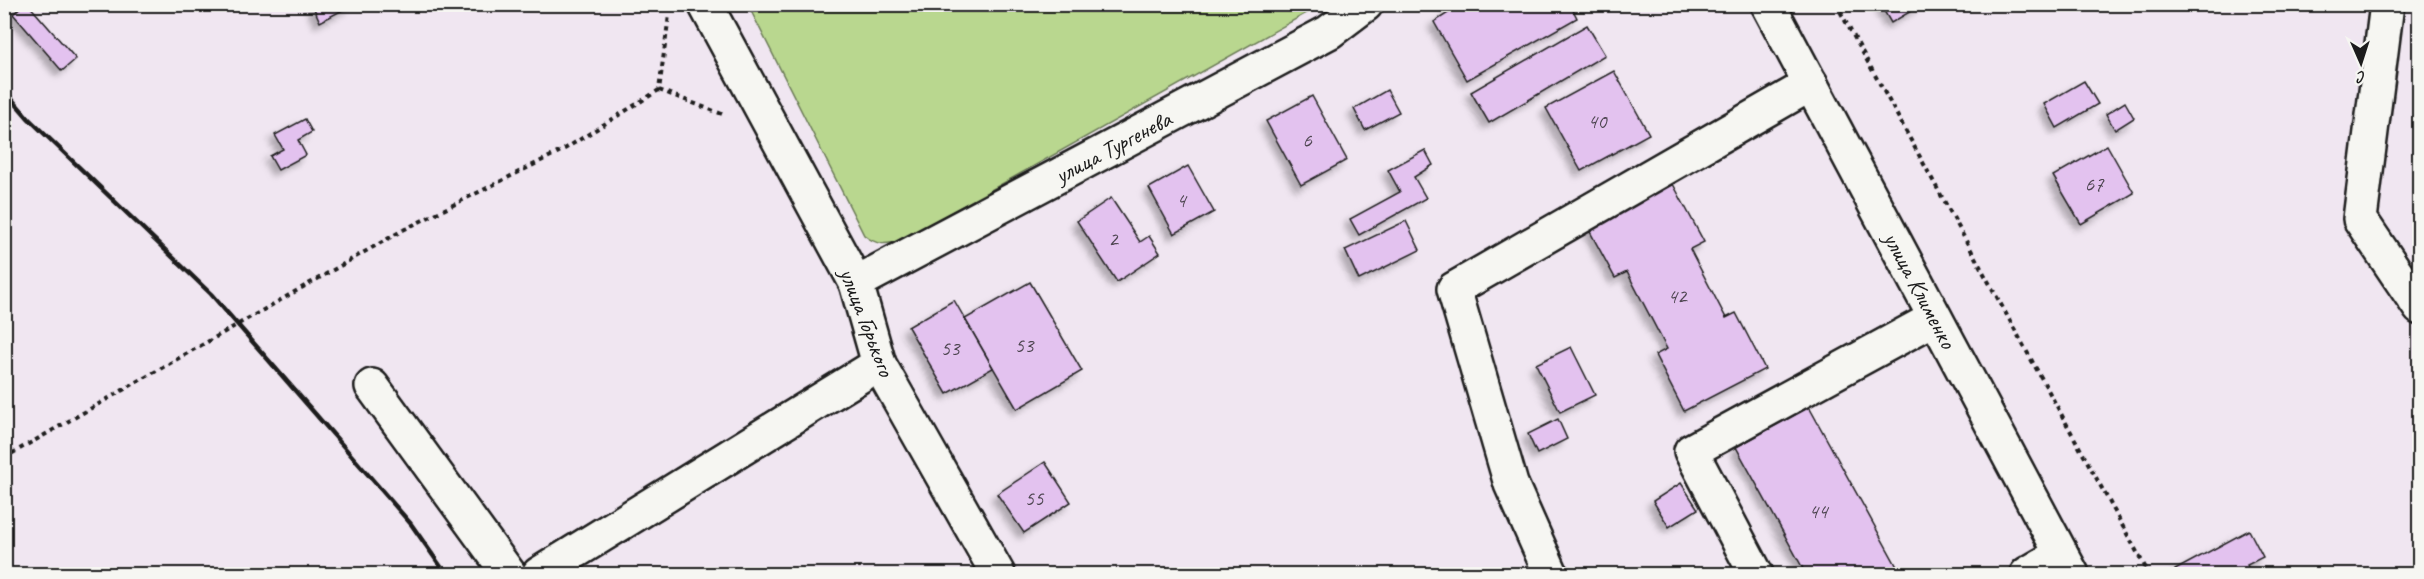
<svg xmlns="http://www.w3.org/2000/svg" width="2424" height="579" viewBox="0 0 2424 579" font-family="Caveat,sans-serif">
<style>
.green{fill:#b9d78f;stroke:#6a7a56;stroke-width:1.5}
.building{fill:#e3c2ef;stroke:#1c1c1c;stroke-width:1.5;filter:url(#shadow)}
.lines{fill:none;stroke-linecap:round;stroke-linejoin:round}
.minor-casing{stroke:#1c1c1c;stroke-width:38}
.path{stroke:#1c1c1c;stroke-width:4;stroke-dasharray:4.5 4.5;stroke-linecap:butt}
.minor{stroke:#f6f6f2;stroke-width:33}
.rail{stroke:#1c1c1c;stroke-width:4.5}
.path-bridge{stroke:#1c1c1c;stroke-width:4;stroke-dasharray:4.5 4.5;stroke-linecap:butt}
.labels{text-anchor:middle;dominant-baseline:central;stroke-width:4.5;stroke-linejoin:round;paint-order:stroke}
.number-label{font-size:21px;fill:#4e4651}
.street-label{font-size:24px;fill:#1c1c1c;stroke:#f6f6f2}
</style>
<defs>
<filter id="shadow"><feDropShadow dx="-5.5" dy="5.5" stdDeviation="3" flood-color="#0004"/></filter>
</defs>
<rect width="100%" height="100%" fill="#f0e6f1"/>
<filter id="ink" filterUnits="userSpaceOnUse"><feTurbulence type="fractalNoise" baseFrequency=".0167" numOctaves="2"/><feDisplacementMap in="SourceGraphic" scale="12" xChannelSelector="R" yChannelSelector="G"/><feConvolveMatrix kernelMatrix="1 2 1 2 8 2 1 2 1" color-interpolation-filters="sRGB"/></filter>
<g filter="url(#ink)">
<path class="green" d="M 748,5 L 1321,5 L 900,241 C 885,245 876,245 864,235 Z"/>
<g class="building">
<polygon points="24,4 28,4 76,59 62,71 13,14"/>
<polygon points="312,4 354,4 320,22"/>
<polygon points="1462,4 1570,4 1577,18 1467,80 1434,22"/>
<polygon points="1880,4 1923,4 1891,23"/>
<polygon points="1587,25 1605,55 1489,123 1471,92"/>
<polygon points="1614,71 1649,134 1581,171 1546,108"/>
<polygon points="2084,81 2098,104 2057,128 2044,104"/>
<polygon points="1387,90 1399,112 1365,130 1354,109"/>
<polygon points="1312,96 1347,160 1301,185 1266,121"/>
<polygon points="2125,102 2134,118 2115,130 2106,114"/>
<polygon points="305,119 312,132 298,140 306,155 278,170 270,156 283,149 275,135"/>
<polygon points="2107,145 2134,193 2081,224 2053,176"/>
<polygon points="1425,150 1433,165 1414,177 1426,198 1359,235 1350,219 1400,192 1388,170"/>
<polygon points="1188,166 1214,212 1174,234 1149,188"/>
<polygon points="1673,184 1704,242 1690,249 1726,318 1736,313 1765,369 1684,411 1655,355 1667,349 1627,272 1615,278 1588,228"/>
<polygon points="1111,198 1140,242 1149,236 1160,253 1117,282 1077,221"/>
<polygon points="1406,221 1420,250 1359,280 1345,250"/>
<polygon points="1030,282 1082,371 1017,409 965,319"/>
<polygon points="954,300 993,368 947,394 908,327"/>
<polygon points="1571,347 1595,395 1560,412 1536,364"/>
<polygon points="1809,407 1901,574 1806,574 1736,447"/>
<polygon points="1558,419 1567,439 1537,454 1528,434"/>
<polygon points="1045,462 1071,502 1024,533 997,494"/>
<polygon points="1681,483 1698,509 1669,527 1653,501"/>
<polygon points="2249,530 2263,557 2247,565 2252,574 2178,574 2175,570"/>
</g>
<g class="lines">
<defs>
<g id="minor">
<polyline points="705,4 856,283 879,364 998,574"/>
<polyline points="1768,4 2072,574"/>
<polyline points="2387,4 2360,219 2420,308"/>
<polyline points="856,283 1329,32 1366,4"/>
<polyline points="372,386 509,574"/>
<polyline points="539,574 879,364"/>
<polyline points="1551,574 1511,484 1454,289 1811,84"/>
<polyline points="1756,574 1691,451 1935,318"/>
<polyline points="2027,574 2061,554"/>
</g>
</defs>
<use href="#minor" class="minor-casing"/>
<g class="path">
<polyline points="1836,4 2149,574"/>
<polyline points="659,90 722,114"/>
<polyline points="403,230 563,150 659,90 669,15"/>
</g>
<use href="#minor" class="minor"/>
<polyline class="rail" points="4,90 29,119 211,294 411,524 446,574"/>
<polyline class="path-bridge" points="4,458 403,230"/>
</g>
</g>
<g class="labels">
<g class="number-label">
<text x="1597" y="121">40</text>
<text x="1307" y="140">6</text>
<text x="2094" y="184">67</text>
<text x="1181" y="200">4</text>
<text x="1113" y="239">2</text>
<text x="1677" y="296">42</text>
<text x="1024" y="345">53</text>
<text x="950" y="348">53</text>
<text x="1034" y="498">55</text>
<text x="1818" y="511">44</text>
</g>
<g class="street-label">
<text transform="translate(1113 147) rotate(-28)">улица Тургенева</text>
<text transform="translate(1920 290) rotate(62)">улица Клименко</text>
<text transform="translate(867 322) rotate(69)">улица Горького</text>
</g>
</g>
<rect width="2424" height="579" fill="none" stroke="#f6f6f2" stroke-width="24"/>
<rect x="12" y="12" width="2400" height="555" fill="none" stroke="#1c1c1c" stroke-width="2" filter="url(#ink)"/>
<g transform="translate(2361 63) rotate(177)" stroke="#f6f6f2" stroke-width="4.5" paint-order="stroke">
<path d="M0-4.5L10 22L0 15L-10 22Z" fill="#1c1c1c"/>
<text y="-9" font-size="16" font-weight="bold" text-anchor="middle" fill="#1c1c1c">С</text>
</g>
</svg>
